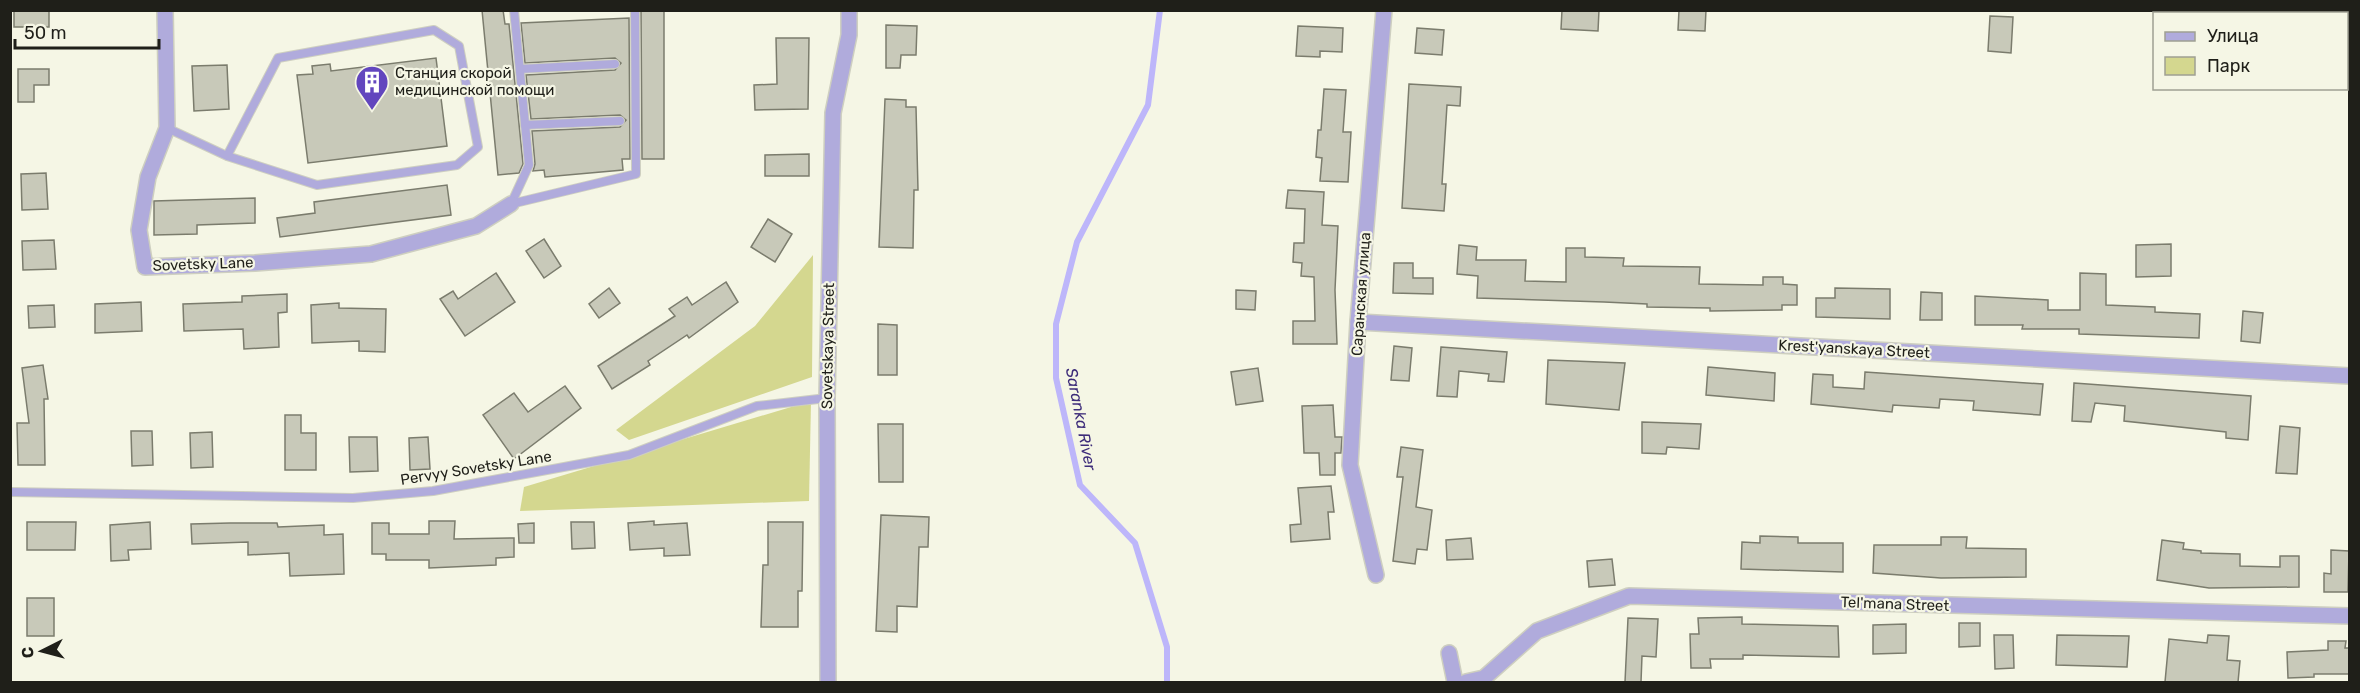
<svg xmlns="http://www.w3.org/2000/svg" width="2360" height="693" viewBox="0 0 2360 693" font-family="Rubik,sans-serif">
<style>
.green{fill:#d4d78f}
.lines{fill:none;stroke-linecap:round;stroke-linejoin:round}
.stream{stroke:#bdb6fa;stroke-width:6}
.building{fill:#c8c9b9;stroke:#7b7c6d;stroke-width:1.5}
.service-casing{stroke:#cecfc0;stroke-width:10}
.minor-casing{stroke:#cecfc0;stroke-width:18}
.service{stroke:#b0abdc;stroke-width:8}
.minor{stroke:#b0abdc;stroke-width:15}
.labels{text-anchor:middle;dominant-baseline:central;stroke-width:4.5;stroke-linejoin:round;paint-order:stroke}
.poi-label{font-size:15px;fill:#1f1f19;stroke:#f5f6e5;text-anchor:start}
.street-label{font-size:15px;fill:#1f1f19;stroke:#f5f6e5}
.water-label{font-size:16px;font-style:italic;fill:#3e2d7a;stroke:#f5f6e5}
</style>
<rect width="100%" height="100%" fill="#f5f6e5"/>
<g class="green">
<polygon points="813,255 812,377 629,440 616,430 755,326"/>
<polygon points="811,401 809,501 520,511 524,487"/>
</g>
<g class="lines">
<polyline class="stream" points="1160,10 1148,105 1077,242 1056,324 1056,378 1080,485 1135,543 1167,647 1167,682"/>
</g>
<g class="building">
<rect x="14" y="10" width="35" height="17"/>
<polygon points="482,10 503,10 505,24 509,24 523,164 519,173 498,175"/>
<polygon points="641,10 664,10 664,159 642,159"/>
<polygon points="1562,10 1599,10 1598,31 1561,29"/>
<polygon points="1679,10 1706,10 1705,31 1678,30"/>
<polygon points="1990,16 2013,17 2011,53 1988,51"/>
<polygon points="629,18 630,159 622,159 623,170 545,177 544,170 533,171 535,164 532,131 620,127 626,120 620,115 531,119 526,75 615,70 621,63 615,58 525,63 521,23"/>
<polygon points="886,25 917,26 916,55 901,55 900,68 886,68"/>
<polygon points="1298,26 1343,28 1342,52 1320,51 1320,57 1296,56"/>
<polygon points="1417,28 1444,30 1442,55 1415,53"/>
<polygon points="776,38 809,38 808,109 755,110 754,85 777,84"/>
<polygon points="436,58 447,146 308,163 297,75 313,74 312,66 330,64 331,71"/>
<polygon points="227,65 229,109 194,111 192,66"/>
<polygon points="18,69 49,69 49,85 34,85 34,102 18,102"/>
<polygon points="1409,84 1461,87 1460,106 1447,105 1442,184 1446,184 1444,211 1402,208"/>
<polygon points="1324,89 1346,90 1343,132 1351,132 1348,182 1320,181 1322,158 1316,157 1318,130 1321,130"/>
<polygon points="885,99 906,100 906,107 916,107 918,190 914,190 913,248 879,247"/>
<polygon points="809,154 809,176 765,176 765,155"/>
<polygon points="46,173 48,209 22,210 21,174"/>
<polygon points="447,185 451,215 280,237 277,218 315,213 314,202"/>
<polygon points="1288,190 1324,192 1322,225 1338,226 1335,290 1337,344 1293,344 1293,321 1315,321 1314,277 1301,276 1302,263 1293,262 1294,243 1304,243 1305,209 1286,208"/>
<polygon points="255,198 255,223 197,225 197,234 154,235 154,201"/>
<polygon points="768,219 792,234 775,262 751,247"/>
<polygon points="544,239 561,266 544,278 526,251"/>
<polygon points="54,240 56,269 23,270 22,241"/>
<polygon points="2171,244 2171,276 2136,277 2136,245"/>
<polygon points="1459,245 1477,247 1476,260 1526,260 1525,281 1566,282 1566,248 1585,248 1585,257 1624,258 1623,266 1700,267 1699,284 1763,285 1763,277 1783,277 1783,284 1797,285 1797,305 1782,305 1782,310 1710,311 1710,308 1647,307 1647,304 1604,302 1477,298 1478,276 1457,274"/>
<polygon points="1394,263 1413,263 1413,278 1433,278 1433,294 1393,293"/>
<polygon points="496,273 515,302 465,336 440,299 453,291 458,299"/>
<polygon points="2080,273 2106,274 2106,305 2155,307 2155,312 2200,314 2199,338 2079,334 2079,329 2022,329 2023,325 1975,325 1975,296 2048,300 2048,310 2080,310"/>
<polygon points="726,282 738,302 689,338 687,335 648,361 650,365 612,389 598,366 675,316 669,309 687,297 692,305"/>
<polygon points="609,288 620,303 599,318 589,304"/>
<polygon points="1835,288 1890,289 1890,319 1816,317 1816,298 1835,298"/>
<polygon points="1236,290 1256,291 1255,310 1236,309"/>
<polygon points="1921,292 1942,293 1942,320 1920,320"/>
<polygon points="287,294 287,312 278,313 279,347 244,349 243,329 184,331 183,304 242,302 242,296"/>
<polygon points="141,302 142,331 95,333 95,304"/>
<polygon points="339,303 339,308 386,309 385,352 359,351 359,341 312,343 311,305"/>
<polygon points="54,305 55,327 29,328 28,306"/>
<polygon points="2243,311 2263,313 2260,343 2241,341"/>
<polygon points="878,324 897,325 897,375 878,375"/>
<polygon points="1394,346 1412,348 1409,381 1391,380"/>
<polygon points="1441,347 1507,352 1504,382 1488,381 1489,374 1459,371 1457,397 1437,396"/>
<polygon points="1548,360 1625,363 1619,410 1546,404"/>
<polygon points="43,365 48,399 44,399 45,465 18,465 17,423 29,423 22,368"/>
<polygon points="1708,367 1775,373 1774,401 1706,395"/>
<polygon points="1258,368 1263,401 1236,405 1231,372"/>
<polygon points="1865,372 2043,384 2040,415 1973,410 1974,401 1940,399 1939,408 1893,405 1892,412 1811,404 1813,374 1833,375 1833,387 1864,389"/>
<polygon points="2074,383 2251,396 2248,440 2226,438 2226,432 2124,421 2125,406 2095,403 2091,422 2072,421"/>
<polygon points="565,386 581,408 514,459 483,415 514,393 528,412"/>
<polygon points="1333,405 1335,437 1342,437 1341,453 1335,453 1335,475 1320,475 1319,453 1304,453 1302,406"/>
<polygon points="285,415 301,415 301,433 316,433 316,470 285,470"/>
<polygon points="1642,422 1701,424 1699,449 1667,447 1666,454 1642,453"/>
<polygon points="878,424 903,424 903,482 879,482"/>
<polygon points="2280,426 2300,428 2297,474 2276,473"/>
<polygon points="131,431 152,431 153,465 132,466"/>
<polygon points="212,432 213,467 191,468 190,433"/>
<polygon points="349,437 377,437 378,471 350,472"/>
<polygon points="428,437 430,469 410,470 409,438"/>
<polygon points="1401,447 1423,450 1416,507 1432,510 1427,550 1417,549 1415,564 1393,561 1403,477 1397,477"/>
<polygon points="1331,486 1334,512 1328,512 1330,539 1291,542 1290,525 1301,524 1298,488"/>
<polygon points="881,515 929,517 928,547 919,547 917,607 897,606 897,632 876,631"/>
<polygon points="429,521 455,521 454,539 514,538 514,557 496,558 496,565 429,568 429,560 386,560 386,554 372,554 372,523 389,523 389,534 429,534"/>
<polygon points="654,521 654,525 687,523 690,555 664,556 664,548 630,550 628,523"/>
<polygon points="27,522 76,522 75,550 27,550"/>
<polygon points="150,522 151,549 128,550 129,560 111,561 110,525"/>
<polygon points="571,522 594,522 595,548 572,549"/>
<polygon points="768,522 803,522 802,591 798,591 798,627 761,627 763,565 768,565"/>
<polygon points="230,523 277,523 278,527 324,525 324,535 343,534 344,574 290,576 289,553 248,555 248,542 192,544 191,524"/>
<polygon points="534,523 534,543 519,543 518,524"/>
<polygon points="1760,536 1798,537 1798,543 1843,543 1843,572 1741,569 1742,542 1760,543"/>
<polygon points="1941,537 1967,537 1966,548 2026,549 2026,577 1941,578 1873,573 1874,545 1941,545"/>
<polygon points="1471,538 1473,559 1447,560 1446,540"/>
<polygon points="2162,540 2184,543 2183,549 2201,551 2201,553 2240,554 2240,566 2280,567 2280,556 2299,556 2299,587 2209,588 2157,580"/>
<polygon points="2331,550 2349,551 2348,592 2324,592 2324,573 2331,574"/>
<polygon points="1612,559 1615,585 1589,587 1587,561"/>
<rect x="27" y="598" width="27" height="38"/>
<polygon points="1742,617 1742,624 1838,626 1839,657 1743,655 1743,659 1710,659 1711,668 1691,668 1690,634 1699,634 1698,618"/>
<polygon points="1628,618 1658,619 1656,657 1642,656 1641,682 1625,682"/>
<polygon points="1959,623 1980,623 1980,646 1959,647"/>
<polygon points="1906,624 1906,653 1873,654 1873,625"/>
<polygon points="1994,635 2013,635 2014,668 1995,669"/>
<polygon points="2057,635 2129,636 2127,667 2056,665"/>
<polygon points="2208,635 2229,636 2227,660 2240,661 2238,682 2165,682 2169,639 2207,643"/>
<polygon points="2328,641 2346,641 2345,648 2349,648 2349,674 2314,674 2314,677 2288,678 2287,652 2328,650"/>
</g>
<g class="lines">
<defs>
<g id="service">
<polyline points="520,69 615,64"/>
<polyline points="525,125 620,121"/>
<polyline points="167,128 227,156 317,185 457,165 478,147 459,46 434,30 278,58 227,156"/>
<polyline points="511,204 636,174 635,10"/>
<polyline points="511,204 529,165 514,10"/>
<polyline points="10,492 353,498 433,491 629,455 757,406 827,398"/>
</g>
<g id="minor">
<polyline points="165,10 167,128 148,177 139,230 145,267 255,263 371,254 476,226 511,204"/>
<polyline points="1358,322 2350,376"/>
<polyline points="1376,575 1350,465 1358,322 1384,10"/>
<polyline points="1449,653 1455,682"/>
<polyline points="828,682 827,398 833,113 849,35 849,10"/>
<polyline points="1466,682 1484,678 1537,631 1629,596 2350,616"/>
</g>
</defs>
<use href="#service" class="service-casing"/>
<use href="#minor" class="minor-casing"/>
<use href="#service" class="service"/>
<use href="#minor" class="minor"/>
</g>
<defs>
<symbol id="building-pin" viewBox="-11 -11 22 30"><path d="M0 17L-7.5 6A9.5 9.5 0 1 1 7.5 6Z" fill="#6246be" stroke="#f5f6e5"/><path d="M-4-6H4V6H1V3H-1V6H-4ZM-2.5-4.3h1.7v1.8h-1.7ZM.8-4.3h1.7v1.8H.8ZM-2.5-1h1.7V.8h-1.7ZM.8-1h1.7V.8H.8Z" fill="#fff"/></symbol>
</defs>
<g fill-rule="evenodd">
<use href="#building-pin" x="353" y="63" width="38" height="52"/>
</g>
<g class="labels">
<g class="poi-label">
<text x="395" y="73">Станция скорой<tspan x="395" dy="17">медицинской помощи</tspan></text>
</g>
<g class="street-label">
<text transform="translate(203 264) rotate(-2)">Sovetsky Lane</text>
<text transform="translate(1361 294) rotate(-86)">Саранская улица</text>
<text transform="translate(828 346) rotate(-89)">Sovetskaya Street</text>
<text transform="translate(1854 349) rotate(3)">Krest'yanskaya Street</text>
<text transform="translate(476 468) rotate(-9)">Pervyy Sovetsky Lane</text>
<text transform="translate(1895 604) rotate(2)">Tel'mana Street</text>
</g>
<g class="water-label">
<text transform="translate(1081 419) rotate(79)">Saranka River</text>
</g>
</g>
<rect width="2360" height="693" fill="none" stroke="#1f1f19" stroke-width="24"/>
<rect x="2153" y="12" width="195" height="78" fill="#f5f6e5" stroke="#9fa093" stroke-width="1.5"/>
<rect x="2165" y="32" width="30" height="9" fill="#b0abdc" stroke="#9fa093" stroke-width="1.5"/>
<text x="2207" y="42" font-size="18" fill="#1f1f19">Улица</text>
<rect x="2165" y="57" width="30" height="18" fill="#d4d78f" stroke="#9fa093" stroke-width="1.5"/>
<text x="2207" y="72" font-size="18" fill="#1f1f19">Парк</text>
<g transform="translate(42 651) rotate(264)" stroke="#f5f6e5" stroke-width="4.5" paint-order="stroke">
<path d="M0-4.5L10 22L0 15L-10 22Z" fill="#1f1f19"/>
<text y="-9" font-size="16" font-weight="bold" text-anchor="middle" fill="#1f1f19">С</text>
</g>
<path d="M15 39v9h144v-9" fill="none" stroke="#1f1f19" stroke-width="3"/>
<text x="24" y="39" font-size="18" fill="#1f1f19" stroke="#f5f6e5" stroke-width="4.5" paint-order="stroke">50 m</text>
</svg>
